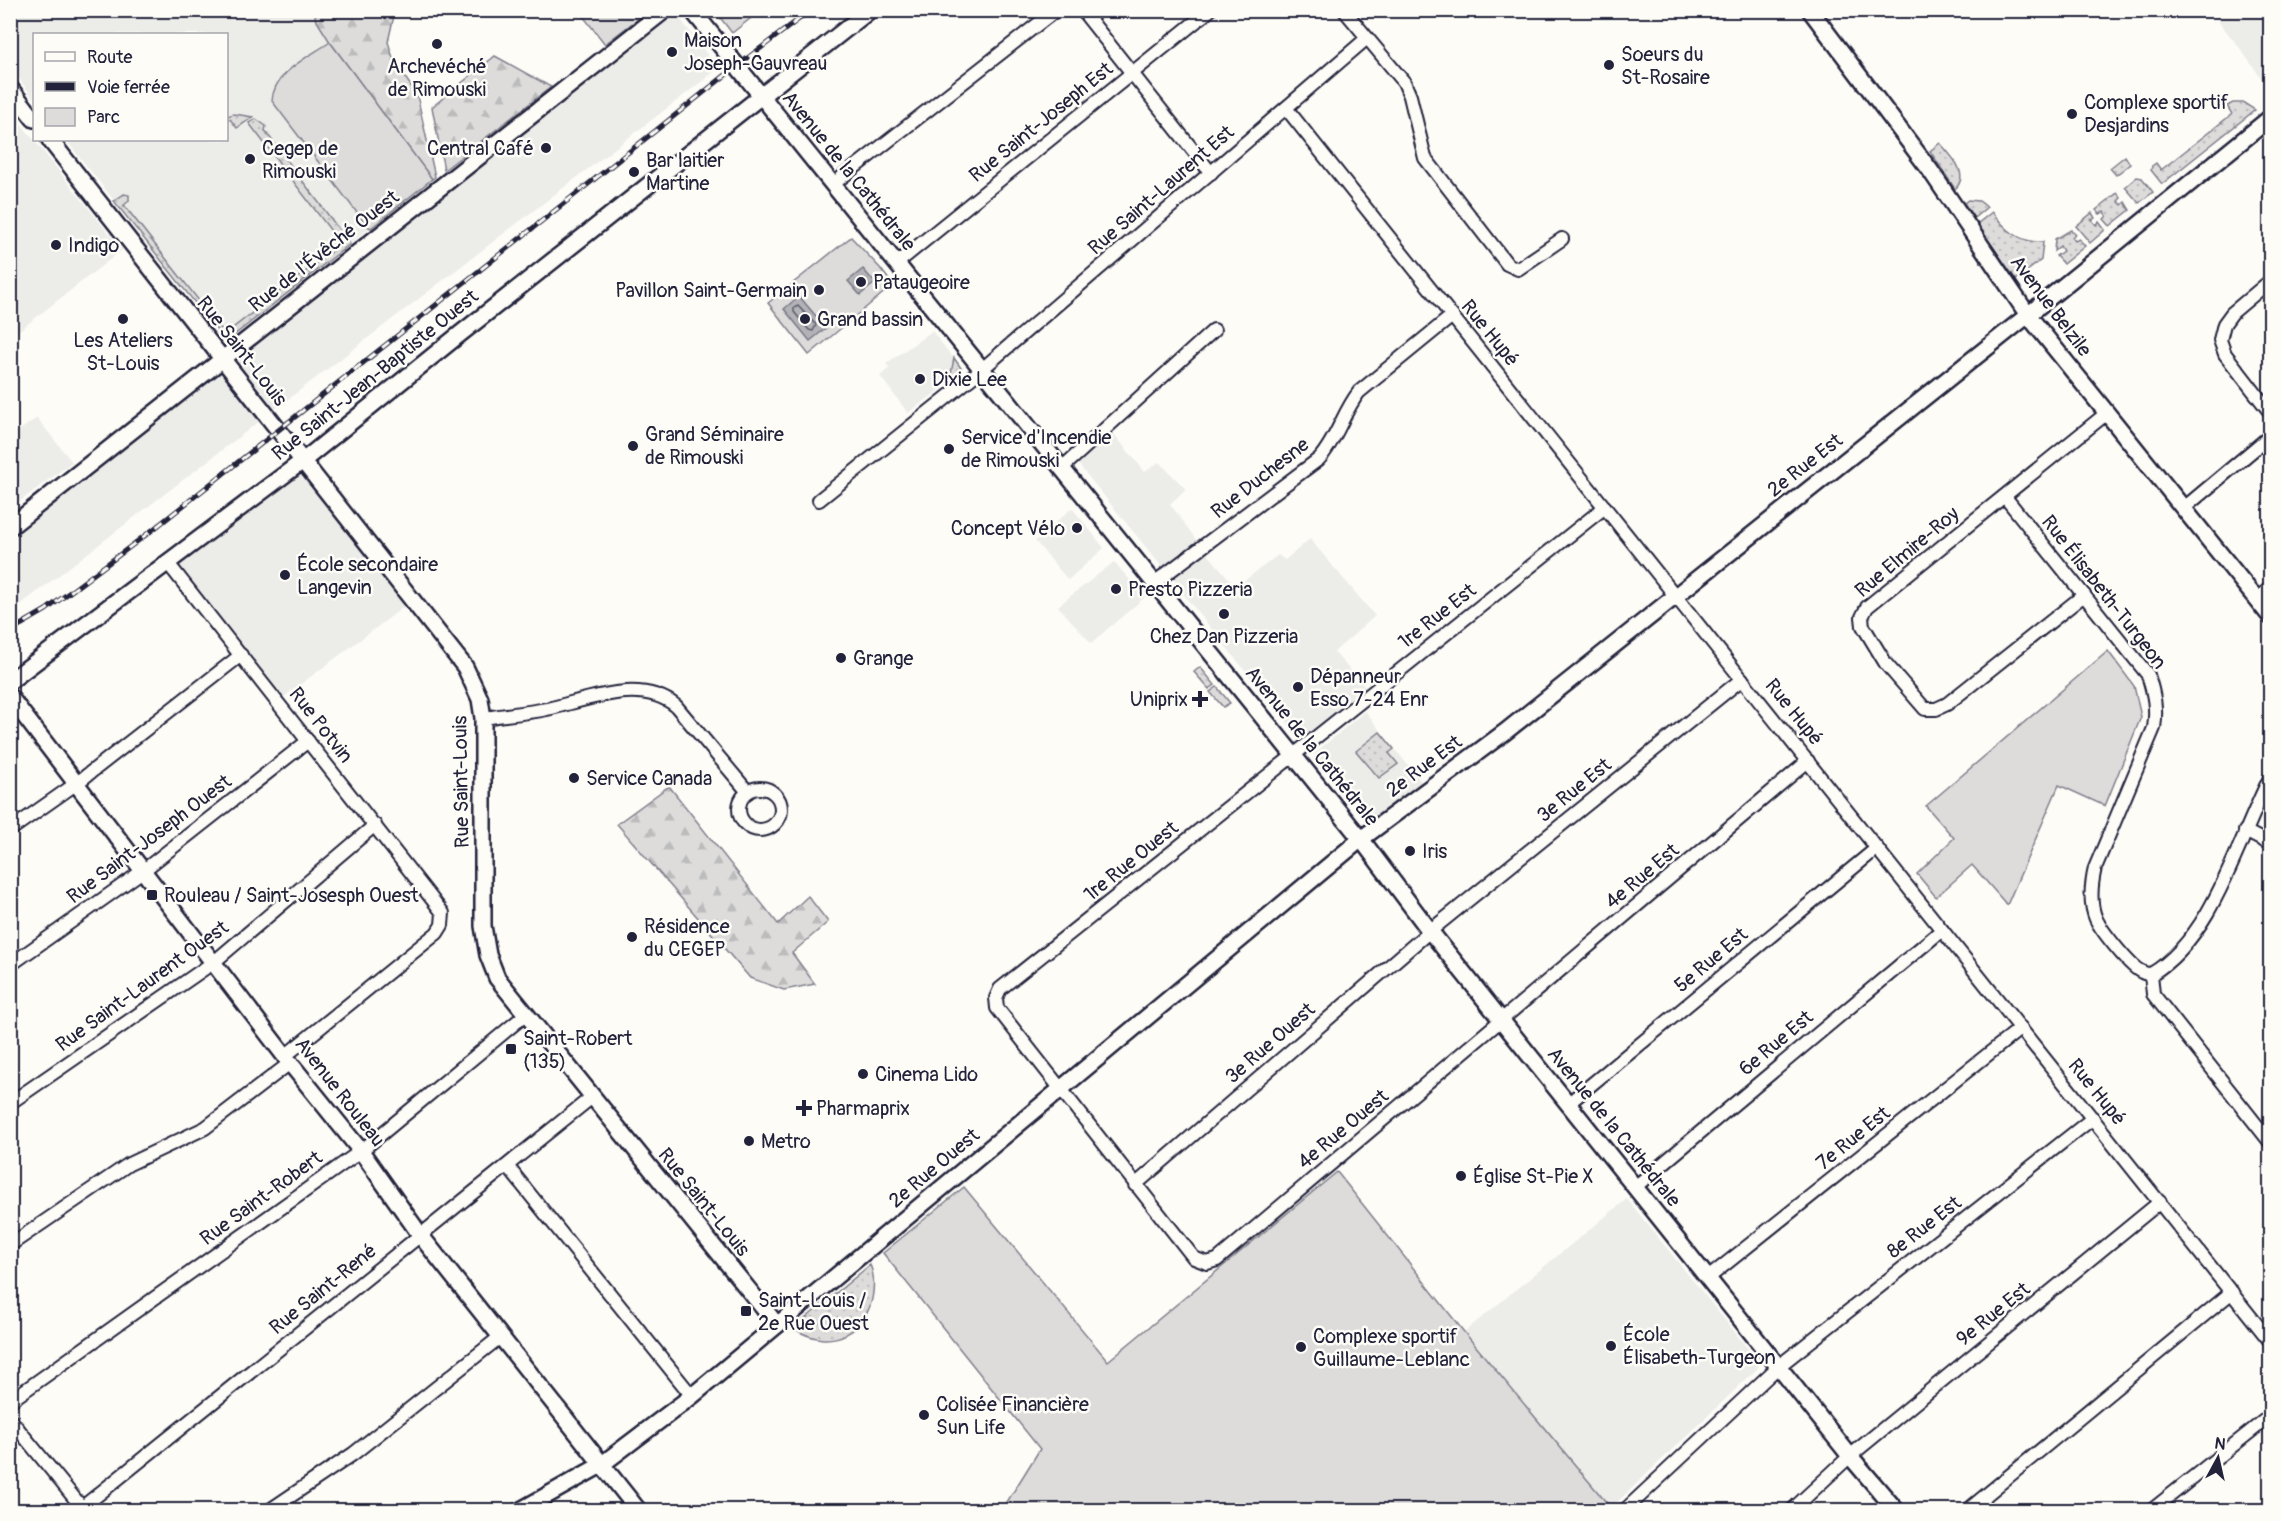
<svg xmlns="http://www.w3.org/2000/svg" width="2281" height="1521" viewBox="0 0 2281 1521" font-family="Pangolin,sans-serif">
<style>
.built{fill:#ecece9}
.grass{fill:url(#grass-dots);stroke:#807f8b;stroke-width:1.5}
.forest{fill:url(#forest-firs);stroke:#807f8b;stroke-width:1.5}
.green{fill:#dddcdb;stroke:#807f8b;stroke-width:1.5}
.water{fill:#b2b2b7;stroke:#787885;stroke-width:1.5}
.lines{fill:none;stroke-linecap:round;stroke-linejoin:round}
.shore{stroke:#5c5c6d;stroke-width:1.5}
.minor-casing{stroke:#22223b;stroke-width:16}
.tertiary-casing{stroke:#22223b;stroke-width:20}
.minor{stroke:#fdfcf7;stroke-width:12}
.tertiary{stroke:#fdfcf7;stroke-width:15}
.rail-casing{stroke:#22223b;stroke-width:5}
.rail{stroke:#fdfcf7;stroke-width:3;stroke-dasharray:9;stroke-linecap:butt}
.poi-dot{fill:#22223b;stroke:#fdfcf7;stroke-width:2}
.labels{text-anchor:middle;dominant-baseline:central;stroke-width:5;stroke-linejoin:round;paint-order:stroke}
.poi-label{font-size:20px;fill:#22223b;stroke:#fdfcf7;text-anchor:start}
.street-label{font-size:20px;fill:#22223b;stroke:#fdfcf7}
</style>
<defs>
<pattern id="grass-dots" width="8" height="8" patternUnits="userSpaceOnUse" patternTransform="scale(1.5)"><rect width="8" height="8" fill="#dddcdb"/><path d="M2 2h.1M6 6h.1" fill="none" stroke="#bdbcbd" stroke-width="1.8" stroke-linecap="round"/></pattern>
<pattern id="forest-firs" width="22" height="20" patternUnits="userSpaceOnUse" patternTransform="scale(1.5)"><rect width="22" height="20" fill="#dddcdb"/><path d="M5 1l3.5 6h-7zM16 11l3.5 6h-7z" fill="#bdbcbd"/></pattern>
</defs>
<rect width="100%" height="100%" fill="#fdfcf7"/>
<filter id="ink" filterUnits="userSpaceOnUse"><feTurbulence type="fractalNoise" baseFrequency=".0167" numOctaves="2"/><feDisplacementMap in="SourceGraphic" scale="12" xChannelSelector="R" yChannelSelector="G"/><feConvolveMatrix kernelMatrix="1 2 1 2 8 2 1 2 1" color-interpolation-filters="sRGB"/></filter>
<g filter="url(#ink)">
<g class="built">
<polygon points="11,11 316,11 315,19 330,42 432,179 233,336 223,338 66,140 226,140 226,34 34,34 34,99 11,68"/>
<polygon points="2210,11 2270,11 2270,90 2239,47"/>
<polygon points="675,12 718,69 11,612 11,536"/>
<polygon points="10,110 122,250 11,337 10,337"/>
<polygon points="932,331 961,368 959,376 908,413 880,376 890,368 886,364"/>
<polygon points="37,418 72,462 11,508 11,436"/>
<polygon points="1113,433 1145,472 1159,462 1186,489 1170,504 1197,541 1162,567 1078,464"/>
<polygon points="304,460 413,600 277,702 167,562"/>
<polygon points="1072,508 1104,548 1068,580 1035,541"/>
<polygon points="1310,539 1375,616 1334,652 1366,688 1301,739 1175,584 1175,578 1207,553 1236,587 1278,555 1285,560"/>
<polygon points="1114,562 1145,597 1091,643 1058,606"/>
<polygon points="1365,711 1422,783 1396,805 1374,816 1363,816 1314,754"/>
<polygon points="1627,1199 1758,1361 1759,1365 1757,1369 1611,1508 1464,1332"/>
</g>
<g class="grass">
<polygon points="2233,103 2244,103 2255,110 2162,184 2151,170 2152,166 2156,163 2161,170 2232,114 2227,106"/>
<polygon points="234,114 253,117 237,128 230,119 227,121 227,116"/>
<polygon points="256,119 266,126 265,131 350,244 233,336 223,338 114,201 124,194 129,195 129,201 124,205 225,334 341,244 249,123"/>
<path d="M 1940,143 C 1950,155 1971,174 1955,189 L 1930,151 Z"/>
<polygon points="2125,156 2130,164 2116,175 2110,168"/>
<polygon points="2137,177 2142,178 2153,192 2139,203 2125,187"/>
<polygon points="2117,193 2121,198 2118,201 2122,205 2125,202 2130,210 2110,226 2104,219 2107,216 2104,212 2100,214 2096,210"/>
<polygon points="1968,200 1979,201 1987,207 1974,218 1964,203"/>
<path d="M 1992,212 C 2005,229 2019,243 2043,242 L 2041,260 L 2016,280 L 1977,224 Z"/>
<polygon points="2092,213 2095,218 2092,220 2096,225 2099,222 2105,230 2090,243 2076,226"/>
<polygon points="2071,230 2075,234 2072,237 2075,241 2079,239 2085,246 2063,264 2056,256 2063,251 2060,246 2054,251 2055,239"/>
<polygon points="954,358 961,368 959,376 952,381 950,379"/>
<polygon points="1200,667 1215,685 1209,689 1194,672"/>
<polygon points="1217,687 1230,703 1223,707 1210,692"/>
<polygon points="1380,732 1394,749 1389,753 1398,764 1379,778 1356,751"/>
<path d="M 870,1265 C 874,1273 874,1284 873,1293 C 868,1333 830,1352 795,1329 L 795,1327 Z"/>
</g>
<g class="forest">
<polygon points="316,11 395,11 388,42 394,61 417,95 435,177 432,179 330,42 315,18"/>
<polygon points="495,56 551,87 444,170 432,107"/>
<polygon points="669,786 778,924 808,896 828,922 792,953 815,984 784,990 750,978 617,824"/>
</g>
<g class="green">
<polygon points="579,11 648,11 605,44"/>
<polygon points="715,11 760,11 732,33"/>
<path d="M 330,42 L 432,179 L 371,228 L 367,226 L 272,101 C 273,72 309,57 330,42 Z"/>
<polygon points="851,237 880,268 893,285 809,355 768,303"/>
<polygon points="2108,651 2134,686 2141,717 2105,806 2059,785 2007,905 1972,865 1936,897 1917,874 1954,838 1926,806"/>
<polygon points="1337,1172 1464,1332 1611,1508 1609,1510 1002,1510 1040,1449 883,1253 964,1187 1108,1361"/>
</g>
<g class="water">
<polygon points="863,269 875,283 860,295 848,281"/>
<polygon points="799,296 826,328 810,341 784,309"/>
</g>
<g class="lines">
<polygon class="shore" points="798,306 816,325 813,331 809,330 794,312 794,308"/>
<defs>
<g id="minor">
<polyline points="1082,10 1211,173"/>
<polyline points="1344,10 1404,82 1410,96 1425,158 1507,264 1518,269 1562,239"/>
<polyline points="1286,108 2270,1341"/>
<polyline points="832,185 1056,10"/>
<polyline points="897,263 1210,10"/>
<polyline points="2270,281 2232,313 2224,324 2220,340 2225,354 2270,412"/>
<polyline points="1062,468 1214,330"/>
<path d="M 2005,497 L 2148,675 C 2154,694 2157,709 2154,728 L 2095,868 C 2091,885 2089,903 2096,919 C 2101,930 2131,968 2142,972 C 2145,974 2148,974 2151,974"/>
<polyline points="819,500 981,370 1366,39"/>
<polyline points="1605,507 1000,989 996,998 997,1008 1194,1258 1207,1263 1217,1260 1808,761"/>
<polyline points="2184,508 2270,436"/>
<polyline points="167,562 443,913 442,925 437,933 285,1056"/>
<path d="M 1154,583 L 1319,459 C 1337,439 1343,412 1359,392 L 1452,316"/>
<polyline points="2084,595 1947,704 1936,709 1925,709 1886,664 1863,626 1862,617 1867,607 2107,413"/>
<polyline points="2257,599 2270,588"/>
<path d="M 483,718 C 504,715 526,713 547,709 C 588,700 640,677 676,706 L 748,792"/>
<circle cx="760" cy="809" r="21"/>
<polyline points="10,830 77,783 241,655"/>
<polyline points="2245,831 2270,844"/>
<polyline points="10,965 144,870 308,741"/>
<path d="M 2151,974 C 2213,938 2238,840 2270,778"/>
<polyline points="2151,974 2153,994 2270,1142"/>
<polyline points="10,1103 214,962 375,825"/>
<polyline points="1569,1103 1877,848"/>
<polyline points="508,1167 692,1396"/>
<polyline points="1135,1185 1430,931 1742,679"/>
<polyline points="1635,1187 1942,930"/>
<polyline points="10,1245 129,1164 205,1128 290,1063"/>
<polyline points="1708,1278 2021,1028"/>
<polyline points="10,1401 361,1151 525,1015"/>
<polyline points="10,1419 84,1510"/>
<polyline points="79,1510 592,1097"/>
<polyline points="270,1510 353,1454 500,1337"/>
<polyline points="1625,1510 1779,1366 2093,1118"/>
<polyline points="1792,1510 1850,1456 2160,1202"/>
<polyline points="1968,1510 2232,1292"/>
<polyline points="2152,1510 2270,1416"/>
</g>
<g id="tertiary">
<polyline points="692,10 1361,839 1430,931 1850,1456 1896,1510"/>
<polyline points="1810,10 1930,170 2028,315 2270,616"/>
<polyline points="10,88 34,119"/>
<polyline points="50,140 465,667 480,699 483,718 483,926 488,955 497,978 777,1325"/>
<polyline points="10,527 665,10"/>
<polyline points="10,681 304,460 455,338 870,10"/>
<polyline points="10,697 290,1063 361,1151 421,1236 638,1510"/>
<polyline points="521,1510 601,1465 692,1396 1361,839 1505,732 2028,315 2270,118"/>
</g>
</defs>
<use href="#minor" class="minor-casing"/>
<use href="#tertiary" class="tertiary-casing"/>
<use href="#minor" class="minor"/>
<use href="#tertiary" class="tertiary"/>
<defs>
<polyline id="rail" points="10,631 46,610 155,528 737,66 811,10"/>
</defs>
<use href="#rail" class="rail-casing"/>
<use href="#rail" class="rail"/>
</g>
</g>
<g class="poi-dot">
<circle cx="437" cy="44" r="6"/>
<circle cx="672" cy="52" r="6"/>
<circle cx="1609" cy="65" r="6"/>
<circle cx="2072" cy="114" r="6"/>
<circle cx="546" cy="148" r="6"/>
<circle cx="250" cy="159" r="6"/>
<circle cx="634" cy="172" r="6"/>
<circle cx="56" cy="245" r="6"/>
<circle cx="861" cy="282" r="6"/>
<circle cx="819" cy="290" r="6"/>
<circle cx="123" cy="319" r="6"/>
<circle cx="805" cy="319" r="6"/>
<circle cx="920" cy="379" r="6"/>
<circle cx="633" cy="446" r="6"/>
<circle cx="949" cy="449" r="6"/>
<circle cx="1077" cy="528" r="6"/>
<circle cx="285" cy="575" r="6"/>
<circle cx="1116" cy="589" r="6"/>
<circle cx="1224" cy="614" r="6"/>
<circle cx="841" cy="658" r="6"/>
<circle cx="1298" cy="687" r="6"/>
<path d="M1197 690h6v6h6v6h-6v6h-6v-6h-6v-6h6z"/>
<circle cx="574" cy="778" r="6"/>
<circle cx="1410" cy="851" r="6"/>
<rect x="146" y="889" width="12" height="12" rx="3"/>
<circle cx="632" cy="937" r="6"/>
<rect x="505" y="1043" width="12" height="12" rx="3"/>
<circle cx="863" cy="1074" r="6"/>
<path d="M801 1099h6v6h6v6h-6v6h-6v-6h-6v-6h6z"/>
<circle cx="749" cy="1141" r="6"/>
<circle cx="1461" cy="1176" r="6"/>
<rect x="740" y="1305" width="12" height="12" rx="3"/>
<circle cx="1611" cy="1346" r="6"/>
<circle cx="1301" cy="1347" r="6"/>
<circle cx="924" cy="1415" r="6"/>
</g>
<g class="labels">
<g class="poi-label">
<text x="684" y="40">Maison<tspan x="684" dy="23">Joseph-Gauvreau</tspan></text>
<text x="1621" y="54">Soeurs du<tspan x="1621" dy="23">St-Rosaire</tspan></text>
<text x="437" y="66" text-anchor="middle">Archevéché<tspan x="437" dy="23">de Rimouski</tspan></text>
<text x="2084" y="102">Complexe sportif<tspan x="2084" dy="23">Desjardins</tspan></text>
<text x="262" y="148">Cegep de<tspan x="262" dy="23">Rimouski</tspan></text>
<text x="534" y="148" text-anchor="end">Central Café</text>
<text x="646" y="160">Bar laitier<tspan x="646" dy="23">Martine</tspan></text>
<text x="68" y="245">Indigo</text>
<text x="873" y="282">Pataugeoire</text>
<text x="807" y="290" text-anchor="end">Pavillon Saint-Germain</text>
<text x="817" y="319">Grand bassin</text>
<text x="123" y="340" text-anchor="middle">Les Ateliers<tspan x="123" dy="23">St-Louis</tspan></text>
<text x="932" y="379">Dixie Lee</text>
<text x="645" y="434">Grand Séminaire<tspan x="645" dy="23">de Rimouski</tspan></text>
<text x="961" y="437">Service d'Incendie<tspan x="961" dy="23">de Rimouski</tspan></text>
<text x="1065" y="528" text-anchor="end">Concept Vélo</text>
<text x="297" y="564">École secondaire<tspan x="297" dy="23">Langevin</tspan></text>
<text x="1128" y="589">Presto Pizzeria</text>
<text x="1224" y="636" text-anchor="middle">Chez Dan Pizzeria</text>
<text x="853" y="658">Grange</text>
<text x="1310" y="676">Dépanneur<tspan x="1310" dy="23">Esso 7-24 Enr</tspan></text>
<text x="1188" y="699" text-anchor="end">Uniprix</text>
<text x="586" y="778">Service Canada</text>
<text x="1422" y="851">Iris</text>
<text x="164" y="895">Rouleau / Saint-Josesph Ouest</text>
<text x="644" y="926">Résidence<tspan x="644" dy="23">du CEGEP</tspan></text>
<text x="523" y="1038">Saint-Robert<tspan x="523" dy="23">(135)</tspan></text>
<text x="875" y="1074">Cinema Lido</text>
<text x="816" y="1108">Pharmaprix</text>
<text x="761" y="1141">Metro</text>
<text x="1473" y="1176">Église St-Pie X</text>
<text x="758" y="1300">Saint-Louis /<tspan x="758" dy="23">2e Rue Ouest</tspan></text>
<text x="1623" y="1334">École<tspan x="1623" dy="23">Élisabeth-Turgeon</tspan></text>
<text x="1313" y="1336">Complexe sportif<tspan x="1313" dy="23">Guillaume-Leblanc</tspan></text>
<text x="936" y="1404">Colisée Financière<tspan x="936" dy="23">Sun Life</tspan></text>
</g>
<g class="street-label">
<text transform="translate(1041 122) rotate(-39)">Rue Saint-Joseph Est</text>
<text transform="translate(849 171) rotate(51)">Avenue de la Cathédrale</text>
<text transform="translate(1161 190) rotate(-41)">Rue Saint-Laurent Est</text>
<text transform="translate(324 251) rotate(-38)">Rue de l'Évêché Ouest</text>
<text transform="translate(2051 306) rotate(53)">Avenue Belzile</text>
<text transform="translate(1490 333) rotate(51)">Rue Hupé</text>
<text transform="translate(242 351) rotate(52)">Rue Saint-Louis</text>
<text transform="translate(375 375) rotate(-39)">Rue Saint-Jean-Baptiste Ouest</text>
<text transform="translate(1805 465) rotate(-38)">2e Rue Est</text>
<text transform="translate(1260 478) rotate(-38)">Rue Duchesne</text>
<text transform="translate(1907 552) rotate(-40)">Rue Elmire-Roy</text>
<text transform="translate(2104 592) rotate(52)">Rue Élisabeth-Turgeon</text>
<text transform="translate(1437 616) rotate(-38)">1re Rue Est</text>
<text transform="translate(1794 712) rotate(51)">Rue Hupé</text>
<text transform="translate(321 725) rotate(52)">Rue Potvin</text>
<text transform="translate(1312 746) rotate(51)">Avenue de la Cathédrale</text>
<text transform="translate(1424 766) rotate(-37)">2e Rue Est</text>
<text transform="translate(461 782) rotate(-91)">Rue Saint-Louis</text>
<text transform="translate(1574 790) rotate(-39)">3e Rue Est</text>
<text transform="translate(149 839) rotate(-37)">Rue Saint-Joseph Ouest</text>
<text transform="translate(1131 861) rotate(-39)">1re Rue Ouest</text>
<text transform="translate(1642 876) rotate(-40)">4e Rue Est</text>
<text transform="translate(1711 960) rotate(-40)">5e Rue Est</text>
<text transform="translate(142 986) rotate(-36)">Rue Saint-Laurent Ouest</text>
<text transform="translate(1270 1043) rotate(-41)">3e Rue Ouest</text>
<text transform="translate(1776 1043) rotate(-40)">6e Rue Est</text>
<text transform="translate(340 1092) rotate(52)">Avenue Rouleau</text>
<text transform="translate(2097 1092) rotate(51)">Rue Hupé</text>
<text transform="translate(1614 1127) rotate(51)">Avenue de la Cathédrale</text>
<text transform="translate(1343 1129) rotate(-40)">4e Rue Ouest</text>
<text transform="translate(1853 1138) rotate(-39)">7e Rue Est</text>
<text transform="translate(934 1168) rotate(-40)">2e Rue Ouest</text>
<text transform="translate(261 1198) rotate(-36)">Rue Saint-Robert</text>
<text transform="translate(704 1202) rotate(51)">Rue Saint-Louis</text>
<text transform="translate(1924 1227) rotate(-38)">8e Rue Est</text>
<text transform="translate(323 1289) rotate(-39)">Rue Saint-René</text>
<text transform="translate(1993 1314) rotate(-39)">9e Rue Est</text>
</g>
</g>
<rect width="2281" height="1521" fill="none" stroke="#fdfcf7" stroke-width="36"/>
<rect x="18" y="18" width="2245" height="1485" fill="none" stroke="#22223b" stroke-width="2" filter="url(#ink)"/>
<rect x="33" y="33" width="195" height="108" fill="#fdfcf7" stroke="#a5a5ac" stroke-width="1.5"/>
<rect x="45" y="52" width="30" height="9" fill="#fdfcf7" stroke="#a5a5ac" stroke-width="1.5"/>
<text x="87" y="63" font-size="18" fill="#22223b">Route</text>
<rect x="45" y="82" width="30" height="9" fill="#22223b" stroke="#a5a5ac" stroke-width="1.5"/>
<text x="87" y="93" font-size="18" fill="#22223b">Voie ferrée</text>
<rect x="45" y="108" width="30" height="18" fill="#dddcdb" stroke="#a5a5ac" stroke-width="1.5"/>
<text x="87" y="123" font-size="18" fill="#22223b">Parc</text>
<g transform="translate(2218 1458) rotate(8)" stroke="#fdfcf7" stroke-width="4.5" paint-order="stroke">
<path d="M0-4.5L10 22L0 15L-10 22Z" fill="#22223b"/>
<text y="-9" font-size="16" font-weight="bold" text-anchor="middle" fill="#22223b">N</text>
</g>
</svg>
